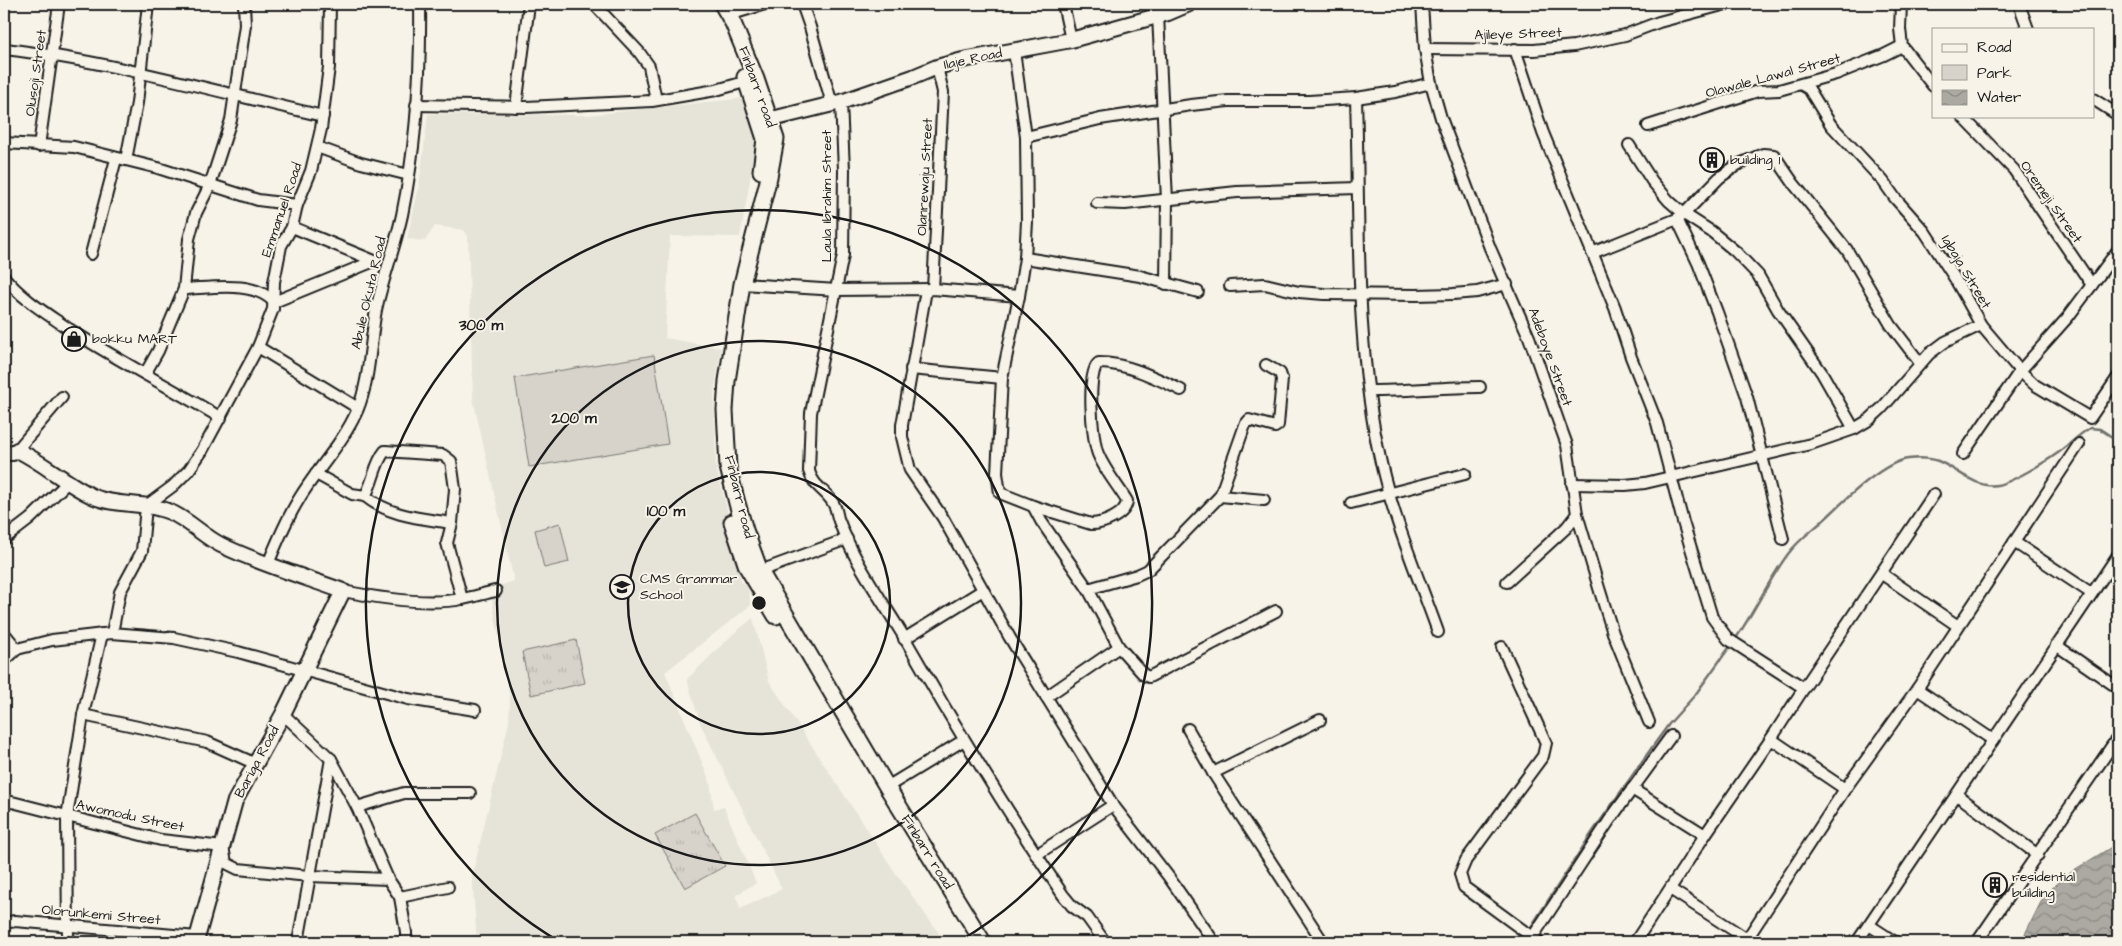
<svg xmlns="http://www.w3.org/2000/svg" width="2122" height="946" viewBox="0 0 2122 946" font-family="'Architects Daughter',sans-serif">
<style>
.built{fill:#e6e3d9}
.grass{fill:url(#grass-tufts);stroke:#7a7874}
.park{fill:#d7d3cb;stroke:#7a7874}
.water{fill:url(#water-waves);stroke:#72716c}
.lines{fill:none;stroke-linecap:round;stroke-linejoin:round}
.stream{stroke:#72716c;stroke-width:2.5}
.minor-casing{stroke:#1c1c1c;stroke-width:14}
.tertiary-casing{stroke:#1c1c1c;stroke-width:18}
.secondary-casing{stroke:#1c1c1c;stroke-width:19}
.minor{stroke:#f7f3e8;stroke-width:10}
.tertiary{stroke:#f7f3e8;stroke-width:14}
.secondary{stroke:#f7f3e8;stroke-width:15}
.ring{fill:none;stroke:#1c1c1c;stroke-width:2.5}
.labels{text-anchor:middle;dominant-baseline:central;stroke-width:4;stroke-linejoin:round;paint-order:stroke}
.street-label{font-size:14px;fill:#1c1c1c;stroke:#f7f3e8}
.poi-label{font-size:14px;fill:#1c1c1c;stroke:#f7f3e8;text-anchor:start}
.centre{fill:#1c1c1c;stroke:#f7f3e8;stroke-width:2.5}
.ring-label{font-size:15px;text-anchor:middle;font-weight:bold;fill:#1c1c1c;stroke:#f7f3e8;stroke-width:4;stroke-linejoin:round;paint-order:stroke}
</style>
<defs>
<pattern id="grass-tufts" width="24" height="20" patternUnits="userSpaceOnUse" patternTransform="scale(1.25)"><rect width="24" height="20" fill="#d7d3cb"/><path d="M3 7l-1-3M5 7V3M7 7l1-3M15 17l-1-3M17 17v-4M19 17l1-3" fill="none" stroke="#b8b5ae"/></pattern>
<pattern id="water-waves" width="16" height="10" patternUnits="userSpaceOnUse" patternTransform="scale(1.25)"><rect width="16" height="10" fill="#aca9a2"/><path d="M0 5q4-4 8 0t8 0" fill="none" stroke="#8b8983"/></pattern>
</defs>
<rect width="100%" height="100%" fill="#f7f3e8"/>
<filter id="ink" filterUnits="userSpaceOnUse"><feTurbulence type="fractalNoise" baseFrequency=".02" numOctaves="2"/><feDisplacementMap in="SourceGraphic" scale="10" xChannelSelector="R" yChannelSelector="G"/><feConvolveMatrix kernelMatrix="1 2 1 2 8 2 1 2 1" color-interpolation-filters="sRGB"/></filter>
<g filter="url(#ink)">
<polygon class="built" points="745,98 759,129 740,237 670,236 665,338 721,348 714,393 716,467 737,548 736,557 741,582 748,586 751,605 665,672 710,782 714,809 724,807 756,883 736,895 740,909 782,889 700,723 687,679 732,635 753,618 769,681 895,872 943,939 939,942 477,942 472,876 509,722 510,699 490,589 514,581 473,399 468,236 464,230 435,226 425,241 407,239 419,187 428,114 589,115"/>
<g class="grass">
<polygon points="576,640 585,683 531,695 522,652"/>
<polygon points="695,813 725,866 685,888 655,835"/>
</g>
<g class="park">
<polygon points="654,355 668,444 529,467 515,378"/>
<polygon points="560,523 569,562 544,568 535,530"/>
</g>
<polygon class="water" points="2118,843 2118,942 2021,942 2045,894 2074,870"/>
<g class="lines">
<g class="stream">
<path d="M 1734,641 C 1754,613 1768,581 1788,554 C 1799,539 1813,530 1826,518 C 1844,501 1883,462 1908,459 C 1917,458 1929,458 1938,461 C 1956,468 1976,489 1997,485 C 2014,482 2052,458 2066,447 C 2074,440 2081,433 2090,428 L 2100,429 L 2118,441"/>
<polyline points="1529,930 1594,830 1653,746 1669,724 1695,695 1731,645"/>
<polyline points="1522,942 1527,935"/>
</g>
<defs>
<g id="minor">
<polyline points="594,4 639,52 649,66 656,100"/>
<polyline points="802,4 810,27 832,104"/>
<polyline points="1063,4 1071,40"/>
<polyline points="1422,4 1425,49 1431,83 1441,118 1490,248 1529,337 1559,423 1567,445 1577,514 1599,588 1613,633 1649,722"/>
<polyline points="1901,4 1900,29 1902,46 1933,86"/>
<polyline points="2019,4 2028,29"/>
<polyline points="729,15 765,4"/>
<polyline points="1158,15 1167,200 1166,284"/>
<path d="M 4,49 C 112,61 217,92 323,116"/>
<polyline points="1425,49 1534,50 1574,46 1625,35 1659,22 1726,4"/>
<polyline points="1515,49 1543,133 1615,308 1631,357 1657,423 1683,522 1712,617 1728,639 1804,688"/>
<path d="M 1014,51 L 1026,137 L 1027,221 L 1025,258 L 1019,296 L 1002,378 L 997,473 L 1000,493 L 1033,506 L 1091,524 C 1103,524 1126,515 1127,501 C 1118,486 1105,471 1098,454 C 1092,440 1086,370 1099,363 C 1127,363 1156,378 1181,390"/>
<polyline points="1802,85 1809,89 1831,125 1883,181 1895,198 1925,232 1954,277 1981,325 2020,371 2035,385 2090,418 2118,377"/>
<path d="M 1356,98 C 1360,220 1354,344 1381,463 C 1394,521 1418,576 1438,632"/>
<polyline points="2093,99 2118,115"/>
<path d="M 841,102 L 844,170 L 843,255 L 811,413 L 809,471 C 814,489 829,491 835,507 C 837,511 837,517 839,521 C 854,562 882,600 904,637 C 954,725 1007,811 1063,895 L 1072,906 L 1087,917 L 1105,942"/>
<polyline points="416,105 526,107 652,101 716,90 752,80"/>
<polyline points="516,107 529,4"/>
<polyline points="1962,116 2014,170 2092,285"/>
<polyline points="1648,126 1758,91 1779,90 1836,74 1884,55 1902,46"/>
<polyline points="1026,137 1100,119 1191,105 1228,101 1309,101 1356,98 1395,92 1431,83"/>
<polyline points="4,143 74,147 158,168 258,200 297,205"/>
<polyline points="1629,145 1652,181 1669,201 1684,214 1712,232 1735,251 1758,275 1778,310 1822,373 1854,429"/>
<polyline points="39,146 59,4"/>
<polyline points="317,147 361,163 409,175"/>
<polyline points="126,160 137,103 148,4"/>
<polyline points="1097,203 1125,204 1237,192 1357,188"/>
<polyline points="1677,219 1698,263 1717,312 1747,397 1783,539"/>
<polyline points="292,227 377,262"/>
<polyline points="1592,253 1677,219 1684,214 1719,178 1737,165 1763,154 1774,155 1794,184 1847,250 1891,325 1920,363"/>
<polyline points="91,254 116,159"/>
<polyline points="1025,258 1140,276 1198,292"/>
<path d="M 4,277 C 21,298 47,314 69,329 C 119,361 171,388 221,418"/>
<polyline points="742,284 837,290 933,289 1019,296"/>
<polyline points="1230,286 1265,284 1299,292 1324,294 1416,295 1453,294 1477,292 1507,284"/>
<path d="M 184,289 C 212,288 254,280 274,302 L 374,261"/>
<polyline points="933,289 943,92 937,67"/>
<polyline points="926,290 902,425 902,437 910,470 943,518 1010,638 1113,805 1168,876 1214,942"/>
<polyline points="258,347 358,408"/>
<polyline points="911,369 1002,378"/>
<polyline points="145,374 158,351 184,289 189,239 196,213 210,185 231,120 245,25 244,4"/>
<path d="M 1370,391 C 1407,391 1443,387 1480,387"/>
<polyline points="17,450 62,397"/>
<polyline points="1963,454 2020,371 2068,317 2118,250"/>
<path d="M 316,474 L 352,494 L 365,496 C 374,482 374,464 385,451 L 443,455 L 451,461 L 455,489 L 452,523 L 447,543 L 462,599"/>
<polyline points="1572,484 1625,485 1645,483 1811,444 1854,429 1869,420 1882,408 1929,354 1945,342 1981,325"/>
<path d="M 365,496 C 391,517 420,518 452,523"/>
<polyline points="1220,496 1264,500"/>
<polyline points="1351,503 1465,474"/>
<polyline points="1033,506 1041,521 1088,589 1119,647 1144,675 1149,677 1276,611"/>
<polyline points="4,539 30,519 67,483"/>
<polyline points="2014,542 2091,593"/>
<path d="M 268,564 C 277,542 286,520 299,499 C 317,469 343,443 357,411 C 370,381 370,342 376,310 C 383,278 395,247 402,215 C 416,147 421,74 420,4"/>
<polyline points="760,571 847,539"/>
<polyline points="1882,574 1958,626"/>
<polyline points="1507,582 1566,528 1577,514"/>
<polyline points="1088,589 1137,575 1148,570 1220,496 1245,425 1249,420 1275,427 1278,425 1282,379 1280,373 1266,365"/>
<path d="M 343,591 C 378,598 426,606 462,599 C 474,597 485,593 496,591"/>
<polyline points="4,633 17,649"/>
<polyline points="112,633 120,592 142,551 146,506 173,486 189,470 202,451 258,347 273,309 274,282 281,246 292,227 297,205 311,171 321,129 329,67 330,4"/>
<polyline points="904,639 983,590"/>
<polyline points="2056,645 2118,688"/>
<polyline points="1502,647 1546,743 1543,756 1466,860 1460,874 1464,887 1539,942"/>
<polyline points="4,661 17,649 52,640 112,633 174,638 238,652 408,699 475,710"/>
<polyline points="1917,689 1993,740"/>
<polyline points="1046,697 1119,647"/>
<polyline points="283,714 331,759 357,807 388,879 400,897 406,932 406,942"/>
<polyline points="83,715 207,742 256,764"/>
<polyline points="1320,720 1213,773 1323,942"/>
<polyline points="1188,729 1213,773"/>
<polyline points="1771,739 1845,789"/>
<polyline points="887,787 964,740"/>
<polyline points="1632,789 1705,835"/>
<polyline points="1957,795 2038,855"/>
<polyline points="4,803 12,802 161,840 223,847 226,863 238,869 309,876 388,879"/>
<polyline points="357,807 404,793 470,793"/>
<polyline points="1036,855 1113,805"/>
<polyline points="1670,889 1747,939"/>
<polyline points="400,897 448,887"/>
<polyline points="4,923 15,921 197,937"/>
<polyline points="1869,925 1895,942"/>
<polyline points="1530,941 1609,821 1671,736"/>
<polyline points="68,942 67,817 83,715 102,634"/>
<polyline points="298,942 331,759"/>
<polyline points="1635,942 1705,835 1771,739 1804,688 1934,494"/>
<polyline points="1745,942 1845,789 1917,689 2079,444"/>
<polyline points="1857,942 2118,555"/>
<polyline points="1977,942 2118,737"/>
</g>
<g id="tertiary">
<polyline points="760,122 841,102 913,77 937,67 963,60 1071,40 1168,13 1189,4"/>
<path d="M 4,453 L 13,453 L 17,450 C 44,463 65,483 92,496 C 116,507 145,501 170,512 C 189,520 203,536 221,545 C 260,564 302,576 343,591 L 283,714 L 235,801 L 196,942"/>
</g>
<g id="secondary">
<polyline points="722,4 733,23 756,79 776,139 769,177 742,284 727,381 725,410 728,467 737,503 745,530 760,571 887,787 983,942"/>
<polyline points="745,77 765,139 761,171"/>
<polyline points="732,522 747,567 776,616"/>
</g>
</defs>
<use href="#minor" class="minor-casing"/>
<use href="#tertiary" class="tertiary-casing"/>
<use href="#secondary" class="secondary-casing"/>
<use href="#minor" class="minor"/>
<use href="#tertiary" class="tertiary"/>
<use href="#secondary" class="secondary"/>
</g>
</g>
<g class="ring">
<circle cx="759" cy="603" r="131"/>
<circle cx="759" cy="603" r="262"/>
<path d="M560 942A393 393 0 1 1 958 942"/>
</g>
<defs>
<symbol id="building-ring" viewBox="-11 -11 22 22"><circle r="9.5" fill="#f7f3e8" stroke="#1c1c1c" stroke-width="1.5"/><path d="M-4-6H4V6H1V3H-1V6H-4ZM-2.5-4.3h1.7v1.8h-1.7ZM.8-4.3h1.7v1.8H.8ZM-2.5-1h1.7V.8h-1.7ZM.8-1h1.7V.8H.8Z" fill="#1c1c1c"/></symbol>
<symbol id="shop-ring" viewBox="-11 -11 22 22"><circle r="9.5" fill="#f7f3e8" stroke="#1c1c1c" stroke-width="1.5"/><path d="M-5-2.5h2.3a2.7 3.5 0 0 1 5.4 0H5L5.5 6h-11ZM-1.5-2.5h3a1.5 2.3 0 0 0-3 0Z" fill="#1c1c1c"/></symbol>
<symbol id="school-ring" viewBox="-11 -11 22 22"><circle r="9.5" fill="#f7f3e8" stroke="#1c1c1c" stroke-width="1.5"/><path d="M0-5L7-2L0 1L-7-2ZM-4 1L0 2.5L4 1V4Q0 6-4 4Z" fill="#1c1c1c"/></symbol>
</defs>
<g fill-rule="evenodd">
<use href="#building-ring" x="1698" y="146" width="28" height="28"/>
<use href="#shop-ring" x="60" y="325" width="28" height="28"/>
<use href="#school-ring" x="608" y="573" width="28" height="28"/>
<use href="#building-ring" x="1981" y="871" width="28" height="28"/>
</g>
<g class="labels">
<g class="street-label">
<text transform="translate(1518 34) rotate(-2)">Ajileye Street</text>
<text transform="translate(973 59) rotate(-12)">Ilaje Road</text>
<text transform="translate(36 73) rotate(-82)">Olusoji Street</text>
<text transform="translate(1773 76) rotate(-15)">Olawale Lawal Street</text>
<text transform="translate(757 87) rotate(70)">Finbarr road</text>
<text transform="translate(925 177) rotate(-87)">Olanrewaju Street</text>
<text transform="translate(827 196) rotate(-90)">Laula Ibrahim Street</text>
<text transform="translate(2051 202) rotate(55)">Oremeji Street</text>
<text transform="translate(282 210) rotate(-71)">Emmanuel Road</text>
<text transform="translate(1966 272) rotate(59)">Igbaja Street</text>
<text transform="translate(369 293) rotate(-77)">Abule Okuta Road</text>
<text transform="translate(1550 357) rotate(70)">Adeboye Street</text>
<text transform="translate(739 497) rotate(76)">Finbarr road</text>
<text transform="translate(257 762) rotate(-62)">Bariga Road</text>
<text transform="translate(130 816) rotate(12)">Awomodu Street</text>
<text transform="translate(927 852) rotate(58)">Finbarr road</text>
<text transform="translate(101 915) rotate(5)">Olorunkemi Street</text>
</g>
<g class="poi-label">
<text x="1730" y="160">building 1</text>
<text x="92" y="339">bokku MART</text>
<text x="640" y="579">CMS Grammar<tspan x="640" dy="16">School</tspan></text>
<text x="2012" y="877">residential<tspan x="2012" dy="16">building</tspan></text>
</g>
</g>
<circle cx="759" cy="603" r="8" class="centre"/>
<g class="ring-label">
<text x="481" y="330">300 m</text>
<text x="574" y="423">200 m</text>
<text x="666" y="516">100 m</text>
</g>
<rect width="2122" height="946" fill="none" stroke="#f7f3e8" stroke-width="20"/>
<rect x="10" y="10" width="2102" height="926" fill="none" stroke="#1c1c1c" stroke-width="2" filter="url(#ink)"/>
<rect x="1932" y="28" width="162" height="90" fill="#f7f3e8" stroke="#9f9d96"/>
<rect x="1942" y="44" width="25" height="8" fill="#f7f3e8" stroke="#9f9d96"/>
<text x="1977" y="52" font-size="15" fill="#1c1c1c">Road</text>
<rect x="1942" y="65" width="25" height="15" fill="#d7d3cb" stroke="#9f9d96"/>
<text x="1977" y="78" font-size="15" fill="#1c1c1c">Park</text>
<rect x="1942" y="90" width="25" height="15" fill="url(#water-waves)" stroke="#9f9d96"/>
<text x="1977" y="102" font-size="15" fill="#1c1c1c">Water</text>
</svg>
